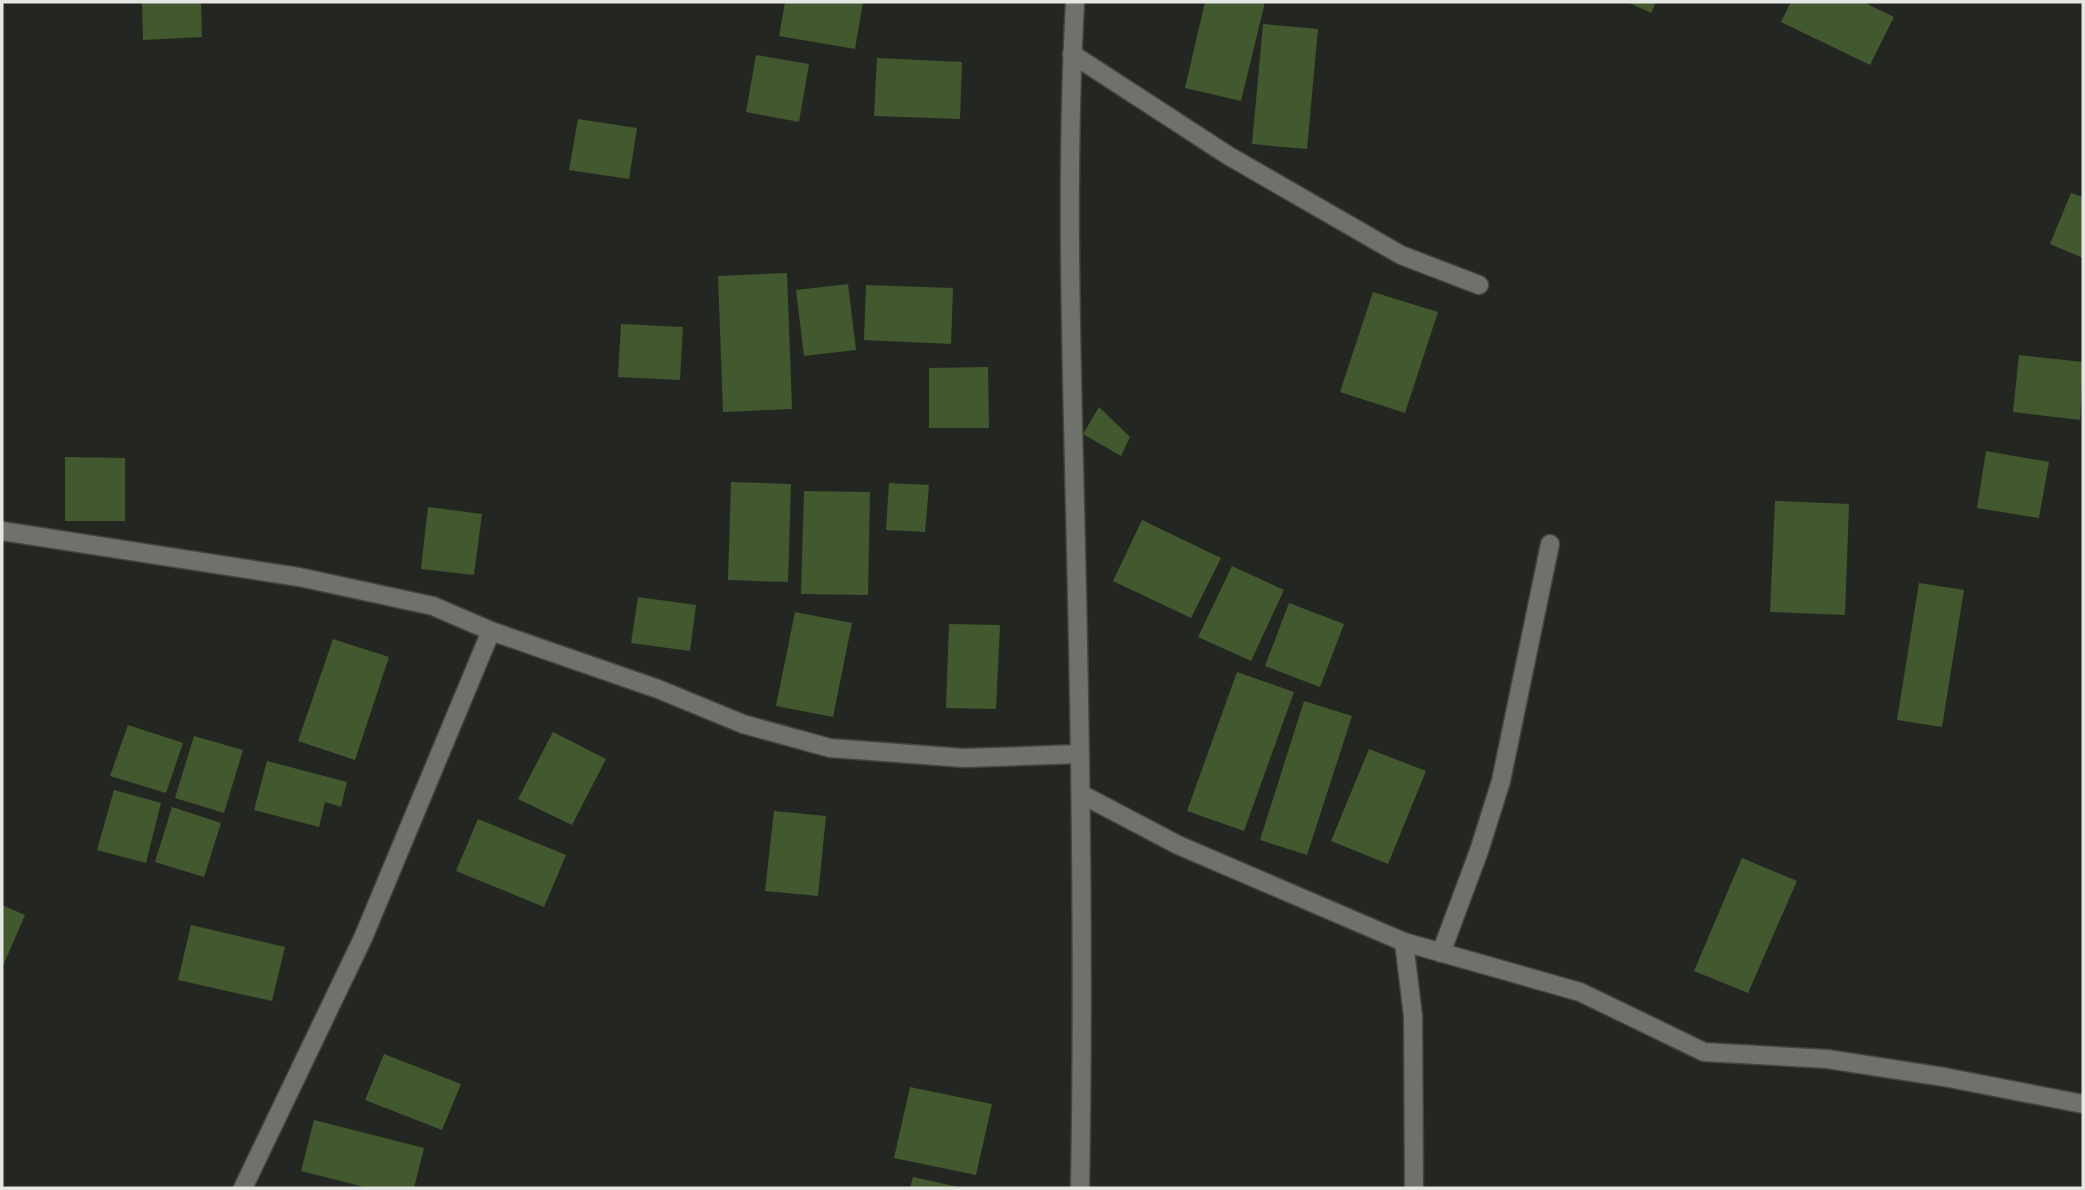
<svg xmlns="http://www.w3.org/2000/svg" width="2085" height="1190" viewBox="0 0 2085 1190" font-family="'Archivo Narrow',sans-serif">
<style>
.building{fill:#42582e}
.lines{fill:none;stroke-linecap:round;stroke-linejoin:round}
.minor-casing{stroke:#41443f;stroke-width:21}
.minor{stroke:#6e726b;stroke-width:18}
</style>
<rect width="100%" height="100%" fill="#242721"/>
<g class="building">
<polygon points="142,2 201,2 202,37 143,40"/>
<polygon points="785,2 863,2 855,49 779,36"/>
<polygon points="1205,2 1265,2 1241,101 1185,88"/>
<polygon points="1627,2 1656,2 1651,13"/>
<polygon points="1791,2 1863,2 1894,17 1870,65 1781,22"/>
<polygon points="1263,24 1318,29 1307,149 1252,144"/>
<polygon points="756,55 809,64 799,122 746,112"/>
<polygon points="877,58 962,62 960,119 874,116"/>
<polygon points="578,119 637,128 629,179 569,170"/>
<polygon points="2071,193 2083,197 2083,258 2050,244"/>
<polygon points="787,273 792,409 723,412 718,276"/>
<polygon points="848,284 856,350 804,356 796,290"/>
<polygon points="866,285 953,288 951,344 864,340"/>
<polygon points="1373,292 1438,312 1405,413 1340,392"/>
<polygon points="621,324 683,327 680,380 618,377"/>
<polygon points="2019,355 2083,362 2080,420 2013,412"/>
<polygon points="988,367 989,428 929,428 929,368"/>
<polygon points="1099,407 1130,437 1121,456 1083,434"/>
<polygon points="1986,451 2049,462 2039,518 1977,508"/>
<polygon points="65,457 125,458 125,521 65,521"/>
<polygon points="731,482 791,484 788,582 728,580"/>
<polygon points="889,483 929,485 925,532 886,530"/>
<polygon points="804,491 870,492 868,595 801,594"/>
<polygon points="1775,501 1849,504 1845,615 1770,612"/>
<polygon points="428,507 482,514 474,575 421,569"/>
<polygon points="1142,520 1221,558 1191,618 1113,581"/>
<polygon points="1232,566 1284,590 1251,661 1198,637"/>
<polygon points="1919,583 1964,590 1942,727 1897,720"/>
<polygon points="638,597 696,605 690,651 631,643"/>
<polygon points="1289,603 1344,624 1320,687 1265,666"/>
<polygon points="795,612 852,623 833,717 776,706"/>
<polygon points="949,624 1000,625 996,709 946,708"/>
<polygon points="333,639 389,657 355,760 298,741"/>
<polygon points="1237,672 1294,692 1244,831 1187,811"/>
<polygon points="1304,701 1352,716 1307,855 1260,840"/>
<polygon points="128,725 183,743 166,793 110,776"/>
<polygon points="553,732 606,759 572,825 518,799"/>
<polygon points="194,736 243,750 224,813 175,798"/>
<polygon points="1369,749 1426,771 1388,864 1331,841"/>
<polygon points="267,761 347,782 341,807 325,802 319,827 254,810"/>
<polygon points="114,790 161,803 146,863 97,850"/>
<polygon points="172,807 221,823 204,877 155,862"/>
<polygon points="774,811 826,816 818,896 765,891"/>
<polygon points="478,819 566,855 544,907 456,871"/>
<polygon points="1742,858 1797,881 1748,993 1694,971"/>
<polygon points="2,905 25,915 2,968"/>
<polygon points="191,925 285,947 272,1001 178,980"/>
<polygon points="384,1054 461,1084 442,1130 365,1100"/>
<polygon points="910,1087 992,1104 976,1175 894,1158"/>
<polygon points="314,1120 424,1148 414,1188 368,1188 301,1171"/>
<polygon points="913,1177 958,1187 958,1188 910,1188"/>
</g>
<g class="lines">
<defs>
<g id="minor">
<path d="M 1075,2 C 1065,185 1072,367 1076,550 C 1081,763 1084,975 1080,1188"/>
<polyline points="1072,54 1229,156 1401,255 1479,285"/>
<polyline points="2,531 299,577 433,606 491,631"/>
<polyline points="1081,794 1178,845 1404,942 1580,992 1704,1052 1827,1059 1944,1077 2083,1104"/>
<polyline points="1404,942 1413,1016 1414,1188"/>
<polyline points="1441,953 1479,851 1501,781 1550,544"/>
<polyline points="243,1188 363,938 491,631 658,689 743,724 830,748 964,758 1080,754"/>
</g>
</defs>
<use href="#minor" class="minor-casing"/>
<use href="#minor" class="minor"/>
</g>
<rect width="2085" height="1190" fill="none" stroke="#e5e7e3" stroke-width="7"/>
</svg>
